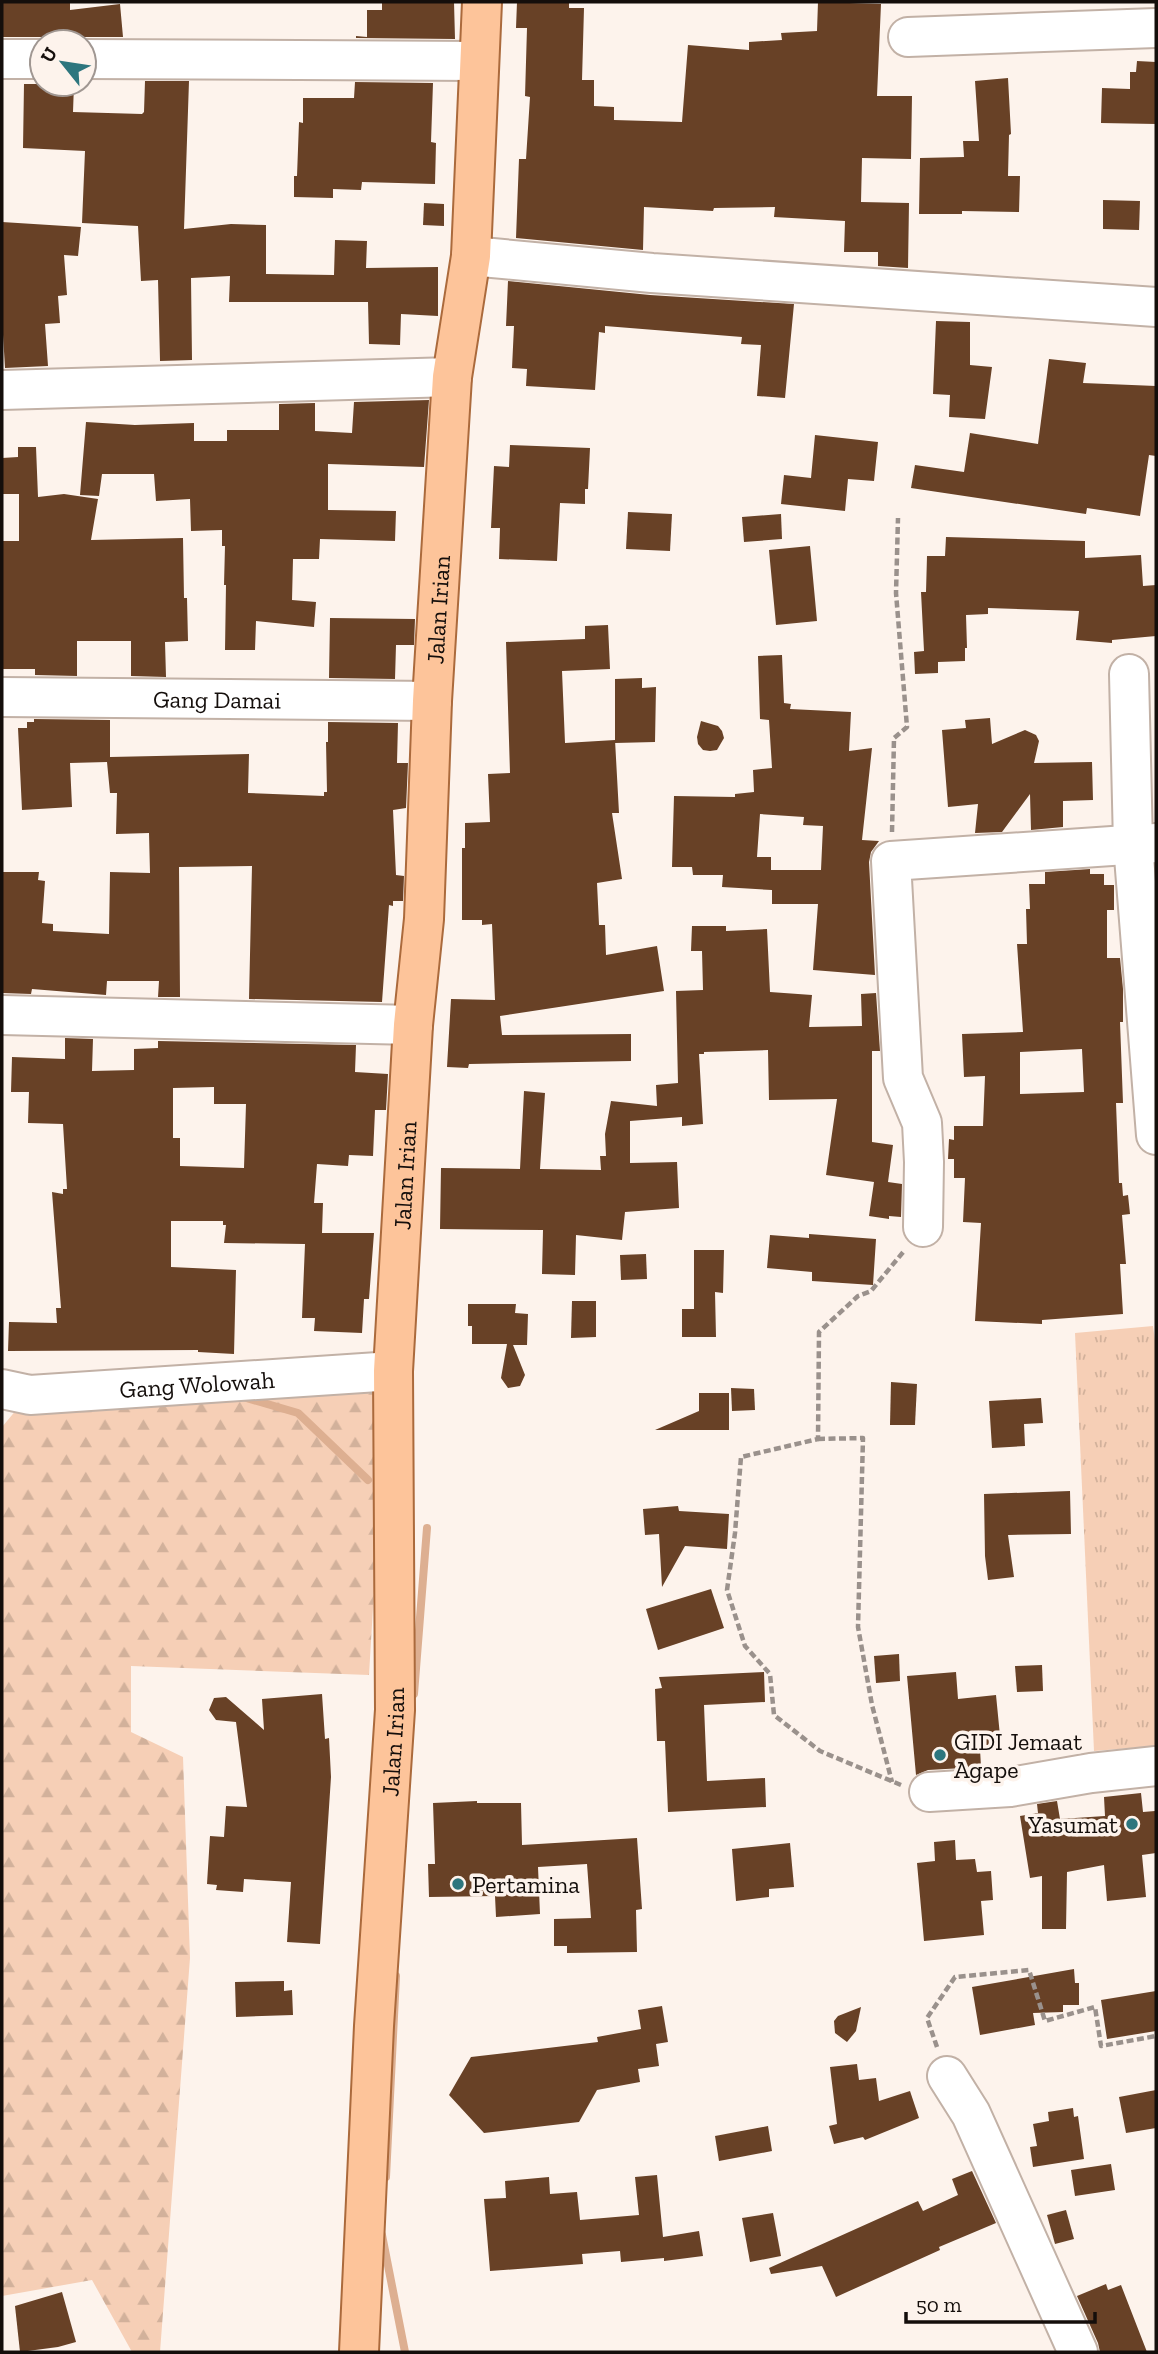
<svg xmlns="http://www.w3.org/2000/svg" width="1158" height="2354" viewBox="0 0 1158 2354" font-family="'Zilla Slab',serif">
<style>
.grass{fill:url(#grass-tufts)}
.forest{fill:url(#forest-firs)}
.lines{fill:none;stroke-linecap:round;stroke-linejoin:round}
.stream{stroke:#ddaf91;stroke-width:8}
.building{fill:#684126;fill-rule:evenodd}
.minor-casing{stroke:#c2b1a6;stroke-width:42}
.major-casing{stroke:#ab6a3c;stroke-width:42}
.path{stroke:#9a918c;stroke-width:4.5;stroke-dasharray:7 3.5;stroke-linecap:butt}
.minor{stroke:#fff;stroke-width:38}
.major{stroke:#fdc49a;stroke-width:38}
.poi-dot{fill:#2d767e;stroke:#fdf3ec;stroke-width:2.5}
.labels{text-anchor:middle;dominant-baseline:central;stroke-width:7;stroke-linejoin:round;paint-order:stroke}
.street-label{font-size:24px;fill:#140e0b;stroke:#fdf3ec}
.poi-label{font-size:24px;fill:#140e0b;stroke:#fdf3ec;text-anchor:start}
</style>
<defs>
<pattern id="grass-tufts" width="24" height="20" patternUnits="userSpaceOnUse" patternTransform="scale(1.75)"><rect width="24" height="20" fill="#f6cfb6"/><path d="M3 7l-1-3M5 7V3M7 7l1-3M15 17l-1-3M17 17v-4M19 17l1-3" fill="none" stroke="#d2b19b"/></pattern>
<pattern id="forest-firs" width="22" height="20" patternUnits="userSpaceOnUse" patternTransform="scale(1.75)"><rect width="22" height="20" fill="#f6cfb6"/><path d="M5 1l3.5 6h-7zM16 11l3.5 6h-7z" fill="#d2b19b"/></pattern>
</defs>
<rect width="100%" height="100%" fill="#fdf3ec"/>
<polygon class="grass" points="1153,1326 1156,1348 1156,1746 1094,1751 1075,1333"/>
<polygon class="forest" points="386,1389 369,1675 131,1666 131,1732 183,1757 190,1958 160,2352 132,2352 92,2280 2,2296 2,1427 17,1409"/>
<g class="lines">
<g class="stream">
<polyline points="243,1397 298,1413 368,1480"/>
<polyline points="414,1694 427,1528"/>
<polyline points="386,2177 396,1976"/>
<polyline points="382,2235 405,2352"/>
</g>
</g>
<g class="building">
<polygon points="2,2 70,2 70,10 120,4 123,37 84,37 71,42 55,42 42,37 2,37"/>
<polygon points="382,2 454,2 455,39 356,38 356,36 367,37 367,10 382,10"/>
<polygon points="517,2 569,2 569,8 584,8 582,80 594,80 594,106 614,107 614,120 682,122 688,45 749,50 749,42 782,40 781,33 817,31 818,2 881,4 877,96 912,96 911,159 862,158 861,202 909,203 908,268 878,266 878,252 844,252 845,221 774,217 775,207 714,208 713,211 644,207 643,250 516,238 519,159 526,159 530,97 525,96 527,28 516,28"/>
<polygon points="1137,61 1156,62 1156,124 1101,123 1102,88 1130,89 1130,72 1136,72"/>
<polygon points="1008,78 1011,134 1009,135 1008,176 1020,176 1019,212 962,211 962,214 919,214 920,158 964,157 963,141 979,141 975,81"/>
<polygon points="145,81 189,81 184,229 231,224 266,225 266,274 334,275 335,240 367,241 366,268 438,267 438,316 401,314 400,345 369,344 368,302 229,302 230,276 191,278 192,360 160,361 158,280 141,281 138,226 82,223 85,151 23,148 24,84 74,84 73,112 142,114 144,112"/>
<polygon points="355,82 433,83 431,142 436,143 435,184 362,182 361,190 333,189 333,198 294,197 294,176 297,176 299,122 303,123 303,98 354,98"/>
<polygon points="1103,200 1140,201 1139,230 1103,229"/>
<polygon points="424,203 444,204 444,226 423,225"/>
<polygon points="2,222 81,227 78,256 64,255 67,295 58,296 60,323 45,324 48,366 5,368 2,318"/>
<polygon points="508,281 650,295 794,304 785,398 757,396 761,345 741,344 742,337 605,326 605,333 599,332 595,390 526,386 527,369 512,368 514,326 506,326"/>
<polygon points="936,321 970,322 970,365 992,367 985,419 949,417 950,395 933,394"/>
<polygon points="1049,359 1086,363 1083,383 1156,386 1156,456 1149,455 1140,516 1087,508 1086,514 911,488 915,465 964,472 970,433 1038,444"/>
<polygon points="429,400 424,467 328,464 328,510 396,511 395,541 320,539 319,559 293,559 292,600 316,602 314,627 256,621 255,650 225,650 226,585 224,585 225,546 222,546 222,530 191,531 190,499 156,501 154,474 102,474 99,496 80,495 86,422 135,425 194,423 194,441 227,441 227,430 279,430 279,404 315,403 315,431 352,433 354,402"/>
<polygon points="815,435 878,442 874,481 848,479 845,511 781,504 784,475 811,478"/>
<polygon points="510,445 590,448 588,489 585,489 585,504 560,503 557,561 499,559 500,528 491,528 494,466 509,467"/>
<polygon points="18,447 36,447 38,497 64,494 98,499 91,540 183,538 184,598 187,598 188,641 165,642 166,677 131,676 131,641 77,641 77,676 35,675 35,669 2,669 2,541 19,541 19,494 2,494 2,458 18,457"/>
<polygon points="628,512 672,514 670,551 626,549"/>
<polygon points="781,514 782,539 744,542 742,517"/>
<polygon points="946,537 1085,541 1085,558 1141,555 1143,586 1156,585 1156,636 1112,640 1112,643 1076,640 1079,611 988,608 988,614 966,615 967,648 965,648 965,661 938,662 938,673 915,674 914,652 924,651 921,592 926,592 927,556 945,556"/>
<polygon points="810,546 817,621 776,625 769,550"/>
<polygon points="330,618 415,619 414,645 396,645 395,679 329,678"/>
<polygon points="608,625 610,669 562,671 565,743 615,740 619,813 612,813 622,879 597,883 599,925 605,925 606,955 657,946 664,991 500,1016 502,1035 631,1034 631,1061 469,1064 468,1068 447,1067 451,999 495,1000 492,924 482,925 482,920 462,920 462,848 465,848 465,823 490,822 488,774 510,773 506,642 585,639 585,626"/>
<path d="M 782,655 L 784,703 L 791,704 L 790,709 L 851,712 L 849,751 L 872,748 L 862,840 L 879,841 L 871,852 L 869,862 L 875,975 L 813,970 L 818,904 L 772,904 L 772,890 L 722,887 L 723,875 L 693,875 L 692,867 L 672,867 L 674,796 L 735,797 L 735,794 L 754,792 L 753,770 L 772,768 L 769,720 L 760,719 L 758,656 ZM 760,814 L 804,817 L 803,825 L 823,826 L 821,870 L 771,870 L 771,857 L 757,857 Z"/>
<polygon points="642,678 642,688 656,687 655,742 615,743 615,679"/>
<polygon points="990,718 992,744 1025,730 1036,735 1039,741 1034,763 1092,762 1093,800 1063,801 1063,827 1031,830 1030,794 1002,832 975,833 978,804 948,807 942,730 966,728 965,720"/>
<polygon points="34,719 110,720 110,757 249,754 248,793 324,796 324,792 327,792 326,742 328,742 328,722 398,723 397,763 408,763 406,808 393,810 396,875 404,876 403,901 393,901 393,906 389,905 382,1002 249,999 252,866 179,867 180,997 158,997 159,981 107,981 106,995 32,989 31,994 2,993 2,872 39,872 38,880 45,881 42,923 53,924 53,931 109,934 110,872 150,873 149,833 116,834 117,793 110,793 107,762 70,763 72,807 22,810 18,728 27,728 27,722 34,722"/>
<polygon points="701,721 718,726 722,731 724,738 717,750 710,751 703,750 698,744 697,737"/>
<path d="M 1090,869 L 1090,874 L 1104,874 L 1104,885 L 1114,885 L 1114,910 L 1107,910 L 1107,958 L 1120,958 L 1123,989 L 1123,1022 L 1120,1022 L 1123,1103 L 1116,1103 L 1119,1183 L 1122,1183 L 1123,1196 L 1128,1195 L 1130,1214 L 1122,1215 L 1126,1264 L 1120,1264 L 1123,1314 L 1042,1320 L 1042,1324 L 975,1321 L 981,1223 L 963,1222 L 965,1178 L 954,1178 L 954,1159 L 948,1159 L 949,1139 L 954,1140 L 954,1126 L 983,1126 L 985,1076 L 964,1077 L 962,1034 L 1023,1032 L 1017,944 L 1027,944 L 1026,909 L 1030,909 L 1029,884 L 1045,884 L 1045,872 ZM 1082,1049 L 1084,1092 L 1020,1094 L 1020,1052 Z"/>
<polygon points="692,926 726,926 726,931 767,929 770,992 812,995 809,1027 862,1026 861,994 876,993 880,1051 872,1051 872,1142 893,1145 888,1182 902,1184 901,1217 889,1216 889,1219 869,1216 874,1182 826,1175 837,1099 769,1100 768,1050 704,1052 704,1054 699,1054 703,1124 682,1126 682,1117 630,1121 630,1163 677,1162 679,1208 625,1212 622,1240 576,1235 575,1275 542,1274 543,1230 440,1229 441,1168 520,1169 524,1091 545,1093 540,1169 601,1170 600,1156 606,1156 605,1134 611,1101 657,1106 656,1085 678,1083 676,991 703,990 702,951 691,951"/>
<path d="M 65,1038 L 93,1039 L 92,1071 L 134,1070 L 134,1049 L 158,1048 L 158,1041 L 356,1045 L 355,1072 L 388,1074 L 386,1110 L 375,1110 L 373,1156 L 349,1155 L 348,1166 L 317,1164 L 314,1203 L 323,1203 L 322,1233 L 374,1233 L 369,1299 L 364,1299 L 362,1333 L 314,1331 L 315,1318 L 302,1318 L 305,1244 L 224,1243 L 226,1225 L 223,1225 L 223,1221 L 171,1221 L 171,1267 L 236,1270 L 234,1354 L 198,1352 L 198,1350 L 8,1351 L 9,1322 L 57,1323 L 56,1308 L 61,1308 L 52,1192 L 63,1194 L 63,1189 L 67,1189 L 63,1124 L 28,1123 L 29,1092 L 11,1092 L 12,1057 L 65,1059 ZM 214,1087 L 214,1104 L 246,1104 L 244,1168 L 180,1166 L 180,1138 L 173,1138 L 173,1088 Z"/>
<polygon points="809,1234 876,1239 873,1285 812,1281 812,1272 767,1268 770,1235 809,1238"/>
<polygon points="694,1250 724,1250 723,1293 715,1292 716,1337 682,1337 682,1309 694,1309"/>
<polygon points="646,1254 647,1279 621,1280 620,1255"/>
<polygon points="572,1301 596,1301 596,1337 571,1338"/>
<polygon points="468,1304 516,1304 515,1313 528,1314 527,1345 513,1345 525,1375 520,1386 508,1388 501,1378 507,1344 472,1344 472,1326 468,1326"/>
<polygon points="891,1382 917,1384 915,1425 890,1425"/>
<polygon points="731,1388 754,1389 755,1410 732,1411"/>
<polygon points="699,1393 729,1393 729,1430 655,1430 699,1411"/>
<polygon points="1041,1398 1043,1423 1024,1424 1025,1446 992,1448 989,1401"/>
<polygon points="1070,1491 1071,1534 1008,1535 1014,1577 988,1580 985,1556 984,1494"/>
<polygon points="678,1506 679,1511 729,1514 727,1549 685,1546 662,1587 659,1534 645,1535 643,1509"/>
<polygon points="711,1589 724,1628 658,1650 646,1609"/>
<polygon points="899,1654 900,1681 876,1683 874,1656"/>
<polygon points="1042,1665 1043,1691 1017,1692 1015,1666"/>
<polygon points="764,1672 765,1702 704,1705 707,1781 765,1778 766,1807 668,1812 665,1741 657,1741 655,1689 662,1688 659,1677"/>
<polygon points="956,1672 958,1699 996,1695 1001,1746 980,1749 981,1767 928,1770 916,1775 907,1676"/>
<polygon points="322,1694 325,1739 329,1738 331,1777 320,1944 287,1942 291,1882 244,1879 243,1892 216,1890 217,1885 207,1884 210,1836 224,1837 226,1806 247,1807 236,1722 216,1720 209,1710 214,1698 226,1697 264,1730 262,1699"/>
<polygon points="1141,1793 1143,1812 1155,1811 1156,1825 1156,1853 1142,1855 1146,1897 1107,1901 1104,1865 1067,1872 1066,1929 1042,1929 1042,1876 1030,1878 1020,1816 1038,1813 1037,1804 1057,1801 1060,1819 1105,1816 1104,1797"/>
<polygon points="477,1801 477,1803 521,1803 522,1845 637,1838 642,1909 636,1910 637,1952 567,1953 567,1946 554,1946 554,1919 591,1918 587,1864 538,1867 540,1914 496,1917 495,1896 429,1897 428,1864 435,1864 433,1803"/>
<polygon points="955,1840 956,1860 975,1859 977,1872 991,1871 993,1900 981,1901 984,1935 924,1941 917,1863 935,1861 934,1842"/>
<polygon points="790,1843 794,1887 769,1889 769,1897 736,1901 732,1849"/>
<polygon points="1074,1969 1075,1983 1079,1983 1079,2005 1063,2005 1063,2012 1033,2013 1035,2025 980,2035 972,1987"/>
<polygon points="284,1981 284,1991 292,1990 293,2015 236,2017 235,1982"/>
<polygon points="1156,1991 1156,2031 1107,2039 1101,2000"/>
<polygon points="662,2006 668,2042 656,2044 659,2066 638,2069 640,2082 597,2090 579,2122 484,2133 449,2095 471,2057 598,2042 597,2037 641,2029 638,2010"/>
<polygon points="861,2007 856,2031 847,2042 835,2033 834,2021 838,2016"/>
<polygon points="857,2064 859,2080 876,2078 879,2101 910,2091 919,2118 865,2140 863,2137 834,2144 829,2126 837,2124 830,2067"/>
<polygon points="1156,2090 1156,2128 1126,2133 1119,2097"/>
<polygon points="1073,2108 1074,2117 1078,2116 1084,2159 1033,2167 1030,2147 1037,2146 1033,2124 1049,2121 1048,2112"/>
<polygon points="768,2126 772,2151 719,2161 715,2136"/>
<polygon points="1111,2164 1115,2190 1075,2196 1071,2170"/>
<polygon points="972,2171 996,2223 939,2247 940,2250 836,2297 822,2266 771,2274 769,2268 918,2201 923,2211 958,2195 952,2179"/>
<polygon points="657,2175 663,2237 699,2231 703,2256 664,2261 664,2258 621,2262 620,2251 582,2254 583,2264 490,2271 484,2199 506,2198 505,2181 549,2177 550,2194 577,2192 580,2220 639,2215 635,2177"/>
<polygon points="1066,2210 1074,2239 1055,2244 1047,2215"/>
<polygon points="773,2213 781,2256 750,2262 742,2218"/>
<polygon points="1106,2284 1108,2290 1121,2285 1147,2352 1100,2352 1098,2343 1077,2296"/>
<polygon points="62,2292 76,2342 58,2347 20,2352 15,2306"/>
</g>
<g class="lines">
<defs>
<g id="minor">
<polyline points="908,37 1156,28"/>
<polyline points="2,59 42,59"/>
<polyline points="84,59 478,61"/>
<polyline points="471,256 652,273 1156,307"/>
<polyline points="2,390 452,377"/>
<polyline points="1129,674 1133,844 1156,1135"/>
<path id="s1" d="M 2,697 L 432,701"/>
<polyline points="2,1015 413,1025"/>
<polyline points="923,1227 924,1162 922,1123 903,1078 891,861 1156,843"/>
<path id="s2" d="M 2,1389 L 30,1395 L 393,1371"/>
<polyline points="929,1792 1010,1787 1091,1773 1156,1766"/>
<polyline points="947,2076 971,2114 1078,2352"/>
</g>
<g id="major">
<path id="s3" d="M 359,2352 L 374,2026 L 395,1710 L 393,1371 L 413,1025 L 424,919 L 432,701 L 452,377 L 471,256 L 482,2"/>
</g>
</defs>
<use href="#minor" class="minor-casing"/>
<use href="#major" class="major-casing"/>
<g class="path">
<polyline points="892,832 894,738 907,727 896,593 898,518"/>
<polyline points="818,1439 863,1438 858,1627 872,1705 892,1782"/>
<polyline points="901,1785 820,1751 774,1715 770,1674 745,1646 727,1590 735,1533 741,1457 818,1439 819,1332 858,1296 871,1291 904,1251"/>
<polyline points="937,2047 927,2018 955,1977 1029,1970 1045,2021 1095,2007 1101,2046 1156,2036"/>
</g>
<use href="#minor" class="minor"/>
<use href="#major" class="major"/>
</g>
<g class="poi-dot">
<circle cx="940" cy="1755" r="7"/>
<circle cx="1132" cy="1824" r="7"/>
<circle cx="458" cy="1884" r="7"/>
</g>
<g class="labels">
<g class="street-label">
<text stroke="none"><textPath href="#s3" startOffset="1745">Jalan Irian</textPath></text>
<text stroke="none"><textPath href="#s1" startOffset="215">Gang Damai</textPath></text>
<text stroke="none"><textPath href="#s3" startOffset="1178">Jalan Irian</textPath></text>
<text stroke="none"><textPath href="#s2" startOffset="196">Gang Wolowah</textPath></text>
<text stroke="none"><textPath href="#s3" startOffset="611">Jalan Irian</textPath></text>
</g>
<g class="poi-label">
<text x="954" y="1741">GIDI Jemaat<tspan x="954" dy="28">Agape</tspan></text>
<text x="1118" y="1824" text-anchor="end">Yasumat</text>
<text x="472" y="1884">Pertamina</text>
</g>
</g>
<rect width="1158" height="2354" fill="none" stroke="#140e0b" stroke-width="7"/>
<g transform="translate(63 63) rotate(300)"><circle r="33" fill="#fdf3ec" stroke="#a09792" stroke-width="2"/>
<path d="M0-5L12 26L0 18L-12 26Z" fill="#2d767e"/>
<text y="-10" font-size="19" font-weight="bold" text-anchor="middle" fill="#140e0b">U</text>
</g>
<path d="M906 2312v10h189v-10" fill="none" stroke="#140e0b" stroke-width="3.5"/>
<text x="916" y="2312" font-size="21" fill="#140e0b" stroke="#fdf3ec" stroke-width="5" paint-order="stroke">50 m</text>
</svg>
